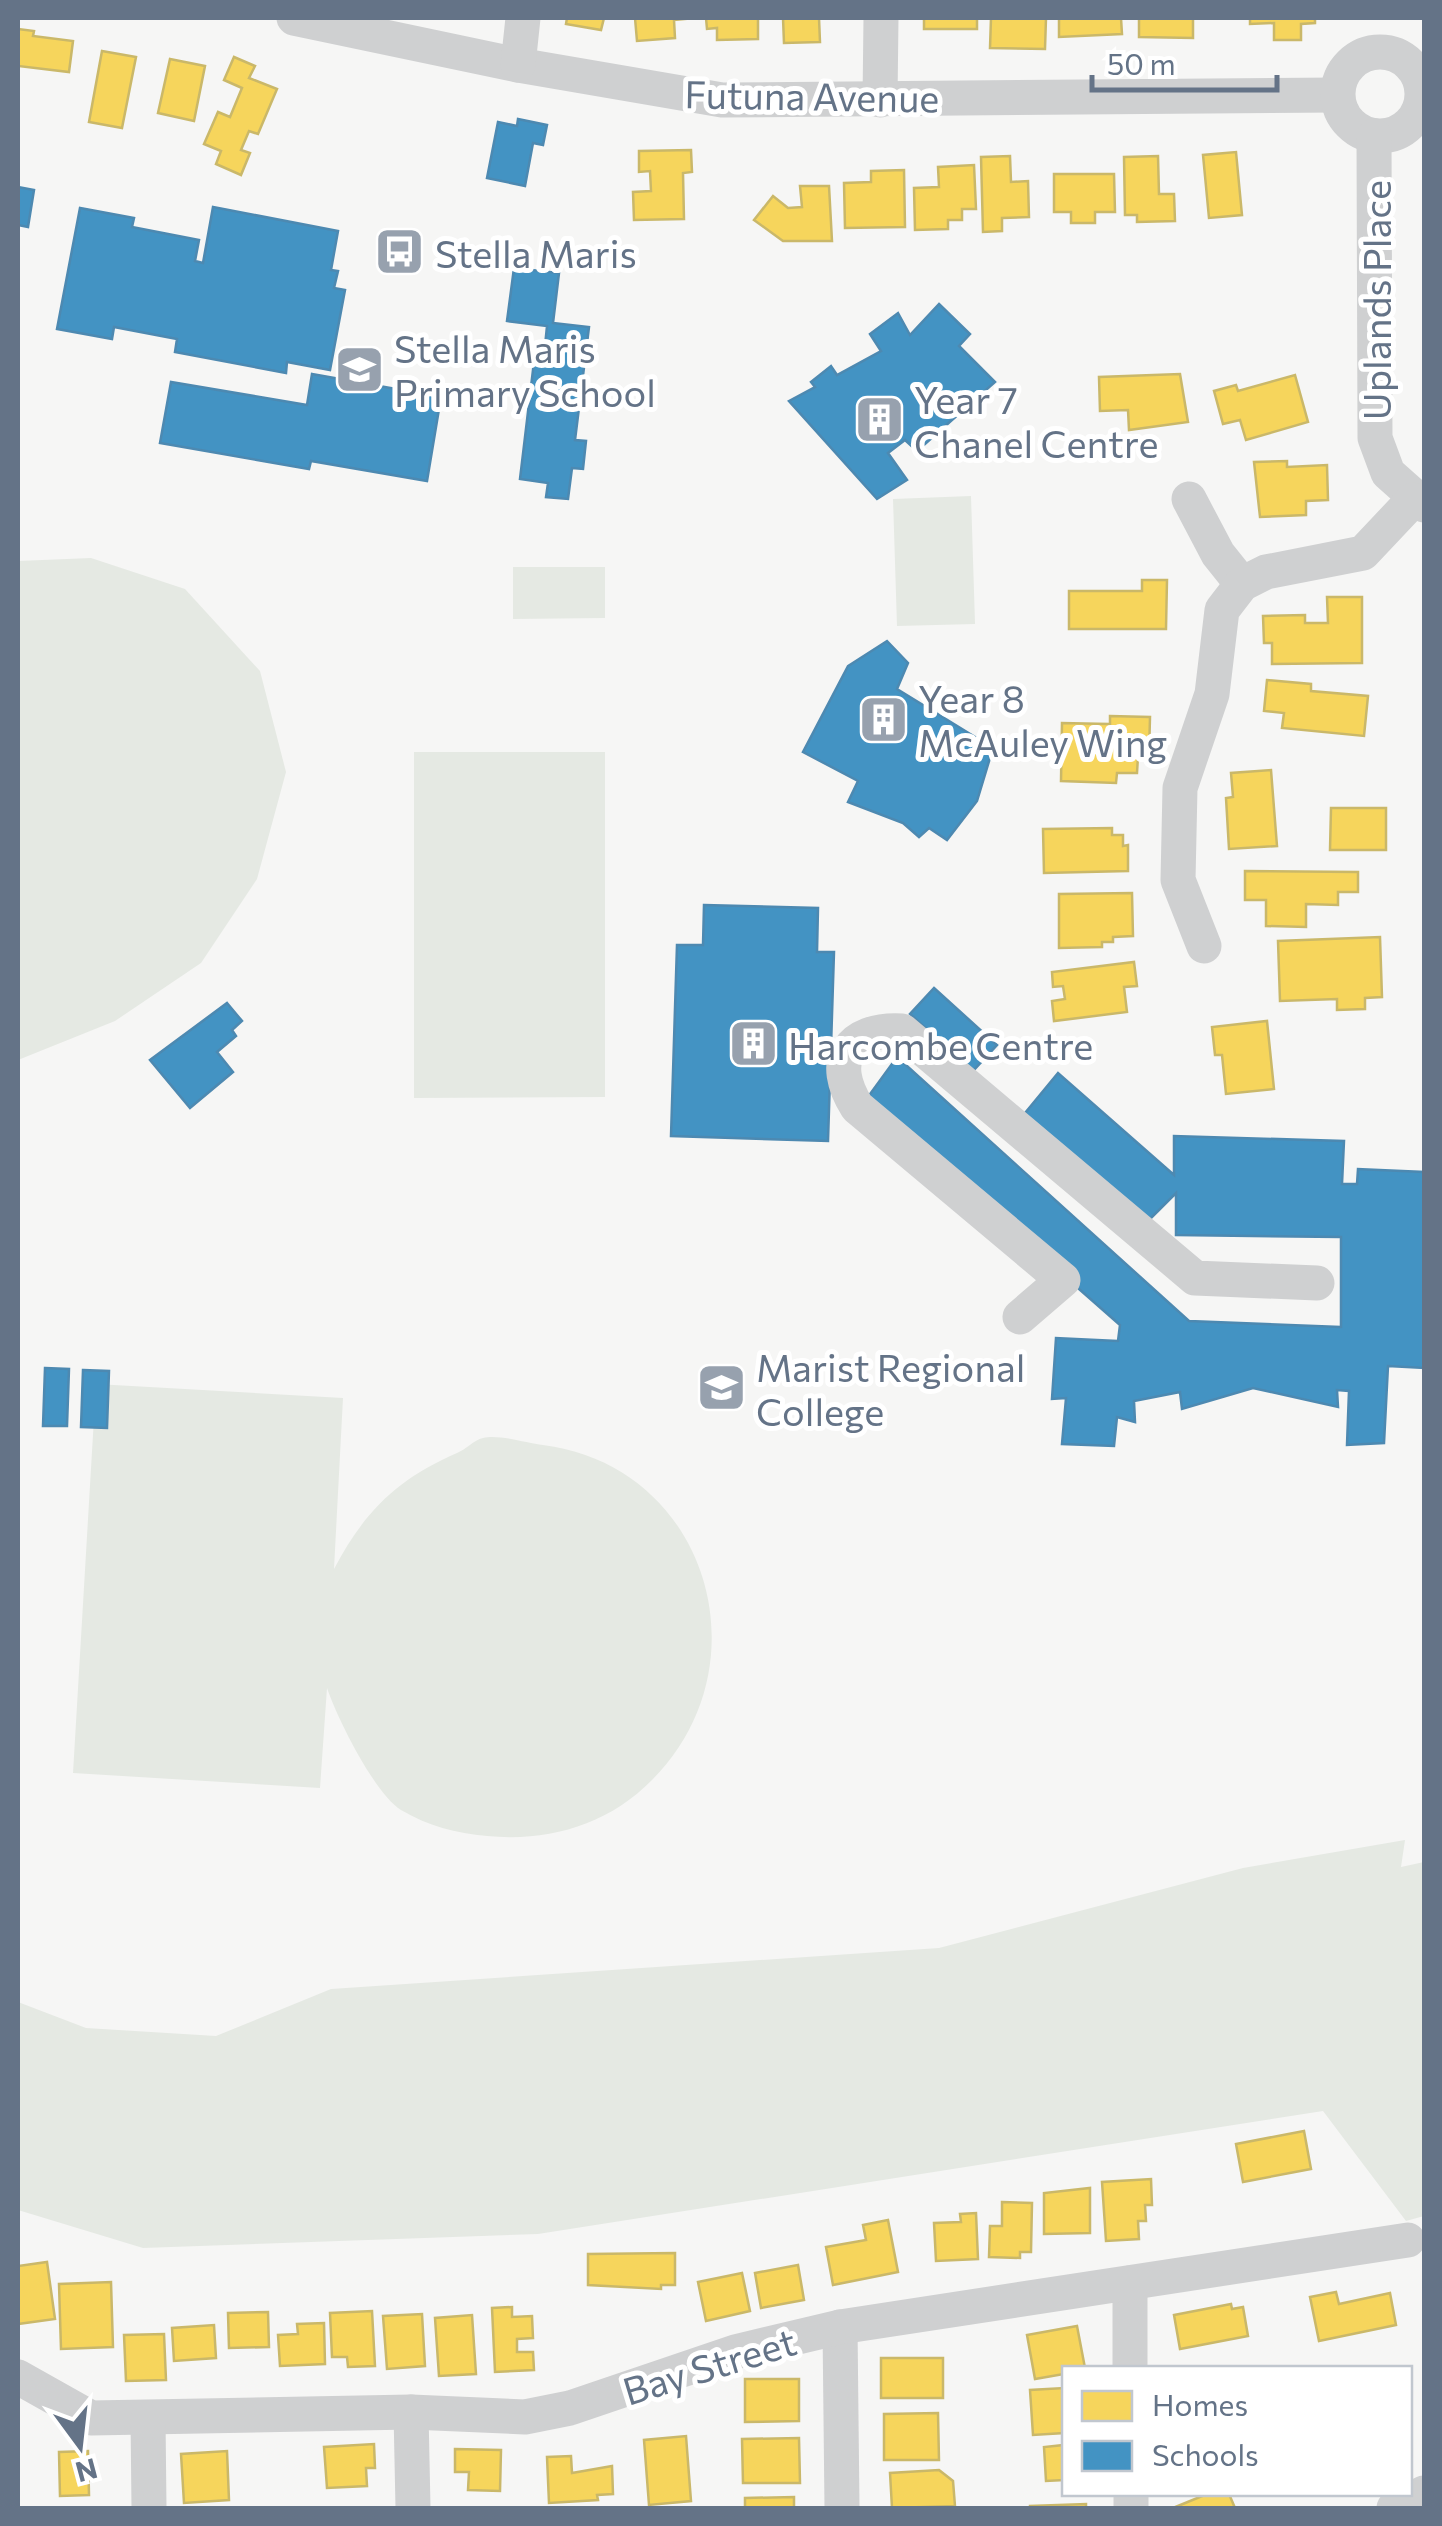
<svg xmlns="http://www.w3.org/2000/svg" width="1442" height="2526" viewBox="0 0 1442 2526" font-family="Commissioner,sans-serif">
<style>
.green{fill:#e5e9e3}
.homes{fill:#f6d55c;stroke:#cab869;stroke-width:2.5}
.schools{fill:#4393c3;stroke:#4d89b1;stroke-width:2.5}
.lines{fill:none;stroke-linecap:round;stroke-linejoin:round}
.minor{stroke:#cfd0d1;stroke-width:35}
.labels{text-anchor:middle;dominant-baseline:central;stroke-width:10;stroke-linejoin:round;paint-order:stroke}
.street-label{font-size:38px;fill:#647387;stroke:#fff}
.poi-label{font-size:38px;fill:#647387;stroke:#fff;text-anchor:start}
</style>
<rect width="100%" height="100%" fill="#f6f6f5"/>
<g class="green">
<polygon points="971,496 975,624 897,626 893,499"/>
<polygon points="91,558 185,589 260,671 286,772 257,879 201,963 115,1021 18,1060 18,561"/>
<polygon points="513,567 605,567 605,618 513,619"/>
<polygon points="414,752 605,752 605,1097 414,1098"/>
<path d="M 96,1384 L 343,1398 L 334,1569 C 364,1512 397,1479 457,1453 C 465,1450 474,1440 483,1438 C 499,1434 526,1443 543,1445 C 708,1466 767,1665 652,1780 C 608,1825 548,1842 487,1836 C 456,1833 428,1826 401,1810 C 375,1794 337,1718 327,1688 L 320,1788 L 73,1773 Z"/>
<polygon points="1405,1840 1401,1867 1424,1862 1424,2216 1406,2221 1323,2111 538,2234 143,2248 18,2210 18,2002 86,2028 216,2036 331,1989 939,1948 1243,1868"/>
</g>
<g class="homes">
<polygon points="567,18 604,18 601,30 566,24"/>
<polygon points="635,18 695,18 674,20 675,38 637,41"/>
<polygon points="706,18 758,18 758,39 717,40 717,28 707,29"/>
<polygon points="783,18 819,18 820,42 784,43"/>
<rect x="924" y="18" width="53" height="11"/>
<polygon points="991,18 1046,18 1045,49 990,48"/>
<polygon points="1059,18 1121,18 1122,34 1059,37"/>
<polygon points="1139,18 1193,18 1193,38 1139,37"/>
<polygon points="1250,18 1315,18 1315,23 1301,24 1301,40 1274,40 1274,23 1250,24"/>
<polygon points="18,29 34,31 33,36 73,41 69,72 18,66"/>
<polygon points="102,51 136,57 122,128 89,122"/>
<polygon points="234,57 255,66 249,78 277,89 258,134 249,131 241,150 250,153 241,175 216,164 221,151 204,144 218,112 230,117 242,88 224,80"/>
<polygon points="170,59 205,66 194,121 158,113"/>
<polygon points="691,150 692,172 683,173 684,219 634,220 633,192 651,191 650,171 639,172 639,151"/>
<polygon points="1236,152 1242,215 1209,218 1203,155"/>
<polygon points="1010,156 1011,182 1028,181 1029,217 1002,218 1002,231 983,232 981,157"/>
<polygon points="1158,156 1159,194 1174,194 1175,221 1137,222 1137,215 1125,215 1124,157"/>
<polygon points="974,165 976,209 962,209 962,220 948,220 948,229 915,230 914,188 939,187 938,167"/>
<polygon points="904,170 905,227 845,228 844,183 871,182 871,171"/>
<polygon points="1054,174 1114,174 1115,212 1095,212 1095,223 1071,223 1071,212 1054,212"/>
<polygon points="800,186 829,186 832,241 783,241 754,220 773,196 788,208 802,207"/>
<polygon points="1180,374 1188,422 1129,430 1128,410 1100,411 1099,377"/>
<polygon points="1295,375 1308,422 1246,440 1240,420 1223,424 1214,391 1236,385 1238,391"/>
<polygon points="1287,461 1287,467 1327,465 1328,500 1306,501 1306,515 1260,517 1254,462"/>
<polygon points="1142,580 1167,580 1166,629 1069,629 1069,591 1142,591"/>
<polygon points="1327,597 1362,597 1362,663 1272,664 1272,643 1264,643 1263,616 1305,615 1305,623 1328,623"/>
<polygon points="1267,680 1311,684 1311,691 1368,696 1364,736 1282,728 1284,713 1264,711"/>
<polygon points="1110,716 1150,717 1149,756 1138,756 1137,773 1117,773 1116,783 1061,781 1062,723 1110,724"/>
<polygon points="1271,770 1277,846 1229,849 1226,798 1233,797 1231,773"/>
<polygon points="1331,808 1386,808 1386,850 1330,850"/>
<polygon points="1112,828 1112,835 1123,835 1123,846 1128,845 1128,871 1044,873 1043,829"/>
<polygon points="1245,871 1358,872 1358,892 1338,892 1338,905 1306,904 1306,927 1266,926 1266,900 1245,900"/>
<polygon points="1132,893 1133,936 1113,937 1113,942 1102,942 1102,947 1059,948 1059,894"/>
<polygon points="1380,937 1382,997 1365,998 1365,1009 1337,1010 1337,999 1280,1001 1278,941"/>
<polygon points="1134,962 1137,986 1124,987 1127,1012 1054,1021 1052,1001 1065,999 1063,986 1053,987 1052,972"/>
<polygon points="1267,1021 1274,1089 1226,1094 1222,1055 1215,1055 1212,1027"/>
<polygon points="1304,2131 1311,2169 1243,2182 1236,2144"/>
<polygon points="1151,2179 1152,2205 1145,2205 1146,2221 1138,2221 1139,2239 1106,2241 1102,2182"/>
<polygon points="1090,2188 1090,2233 1044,2234 1044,2193"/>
<polygon points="1002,2202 1032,2203 1031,2252 1020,2252 1020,2258 989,2257 990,2226 1002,2226"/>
<polygon points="976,2213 978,2259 936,2261 934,2223 961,2222 960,2214"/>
<polygon points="888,2220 898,2272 833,2285 826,2247 866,2240 863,2225"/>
<polygon points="675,2253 675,2285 661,2285 661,2289 588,2285 588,2254"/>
<polygon points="47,2262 55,2319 18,2324 18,2266"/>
<polygon points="798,2265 804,2300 761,2308 755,2273"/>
<polygon points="742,2273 750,2311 706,2321 698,2282"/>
<polygon points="111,2282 113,2347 61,2349 59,2284"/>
<polygon points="1336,2292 1339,2304 1390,2293 1396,2325 1319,2341 1310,2297"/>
<polygon points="1231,2304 1232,2309 1243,2307 1248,2336 1180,2349 1174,2315"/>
<polygon points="512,2307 512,2317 532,2316 533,2338 517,2339 517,2352 533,2352 534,2370 495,2372 492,2308"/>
<polygon points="372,2311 375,2366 348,2367 347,2357 332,2357 330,2313"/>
<polygon points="268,2312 269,2347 229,2348 228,2313"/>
<polygon points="422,2314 425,2366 387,2369 383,2316"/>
<polygon points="472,2315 476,2374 439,2376 435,2318"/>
<polygon points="324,2323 325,2364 280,2366 278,2335 298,2334 297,2324"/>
<polygon points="214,2325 216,2358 174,2361 172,2328"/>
<polygon points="1077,2326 1085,2368 1064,2368 1064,2374 1035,2379 1027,2335"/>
<polygon points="164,2334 166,2380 126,2381 124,2335"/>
<rect x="881" y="2358" width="62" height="40"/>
<polygon points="745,2379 799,2379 799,2421 745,2422"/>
<polygon points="1064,2388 1064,2433 1033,2435 1030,2390"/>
<polygon points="938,2413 939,2460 884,2460 884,2414"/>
<polygon points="686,2436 691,2501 649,2505 644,2440"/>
<polygon points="799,2438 800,2483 743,2483 742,2439"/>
<polygon points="374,2444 375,2468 366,2468 367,2486 327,2488 324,2447"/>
<polygon points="1064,2445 1064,2480 1046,2481 1044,2447"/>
<polygon points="455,2449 501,2450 500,2491 468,2490 469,2472 455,2472"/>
<polygon points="88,2451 89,2495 60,2496 59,2452"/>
<polygon points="227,2451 229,2500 184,2503 181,2454"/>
<polygon points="571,2456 572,2473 612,2466 613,2494 597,2495 598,2500 549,2503 547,2457"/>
<polygon points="939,2470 953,2481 955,2506 892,2508 890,2473"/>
<polygon points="1207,2494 1229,2494 1235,2508 1173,2508"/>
<polygon points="794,2497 794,2508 745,2508 745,2498"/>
<polygon points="1086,2504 1086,2508 1030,2508 1030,2506"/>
</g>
<g class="schools">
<polygon points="518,119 547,125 543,145 533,143 525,186 487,178 498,122 517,126"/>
<polygon points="18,187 34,190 28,227 18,225"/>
<polygon points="213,207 338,231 331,270 338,271 334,288 345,290 330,370 287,362 286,373 175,352 177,339 114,327 112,339 57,329 80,208 134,218 132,227 199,240 195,261 203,263"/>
<polygon points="514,268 559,273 553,323 589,327 575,440 586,441 583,469 572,468 568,499 546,497 548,483 520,479 536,345 545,346 547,326 507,321"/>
<polygon points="939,304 970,334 959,346 995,382 917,451 905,440 888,453 907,480 877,499 789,401 815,387 811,382 831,366 837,375 881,351 870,334 898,313 910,335"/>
<polygon points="312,374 441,397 427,481 311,461 309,469 160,443 171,382 307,405"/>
<polygon points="887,641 908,663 897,689 993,748 977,801 947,840 929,828 919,837 903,823 848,802 858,781 803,752 848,666"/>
<polygon points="704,905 818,908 817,952 834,952 828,1141 671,1136 677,945 703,945"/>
<polygon points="934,988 997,1045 973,1071 910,1014"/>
<polygon points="227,1003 242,1021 232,1030 236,1036 217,1052 233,1072 190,1108 150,1060"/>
<polygon points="897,1057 1189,1321 1341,1327 1341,1237 1176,1235 1176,1193 1139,1230 1016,1124 1058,1073 1174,1175 1174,1136 1344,1141 1342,1184 1357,1184 1358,1169 1424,1172 1424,1368 1388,1366 1384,1443 1347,1445 1349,1391 1337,1390 1338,1407 1253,1388 1182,1409 1180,1392 1134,1401 1135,1422 1117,1417 1114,1446 1062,1444 1066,1398 1052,1399 1056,1338 1118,1341 1120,1325 865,1101"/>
<polygon points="45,1368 69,1369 67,1426 43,1426"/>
<polygon points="83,1370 109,1371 107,1428 81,1427"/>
</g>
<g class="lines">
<g class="minor">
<polyline points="294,18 518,65 722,100 1337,95"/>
<circle cx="1380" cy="94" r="42"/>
<polyline points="518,65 523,18"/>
<polyline points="880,100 881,18"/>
<polyline points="1374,136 1375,438 1388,473 1424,505"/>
<polyline points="1189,499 1218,554 1242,584"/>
<polyline points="1204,946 1178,880 1180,788 1212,694 1222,610 1242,584 1266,572 1363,553 1413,500"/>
<path d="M 1020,1317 L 1063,1280 L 857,1107 C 828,1061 848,1028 902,1031 L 1195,1278 L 1317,1283"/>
<polyline points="1130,2283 1130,2368"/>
<polyline points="840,2327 842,2508"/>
<polyline points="18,2377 91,2418 411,2412 525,2417 570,2408 735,2352 840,2327 1408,2240"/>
<polyline points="411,2412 413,2508"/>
<polyline points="148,2418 149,2508"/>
<polyline points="1131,2494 1131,2508"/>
<polyline points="1394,2508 1424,2493"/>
</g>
</g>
<defs>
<symbol id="bus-square" viewBox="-11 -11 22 22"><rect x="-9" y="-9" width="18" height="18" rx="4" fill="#97a1ae" stroke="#fff"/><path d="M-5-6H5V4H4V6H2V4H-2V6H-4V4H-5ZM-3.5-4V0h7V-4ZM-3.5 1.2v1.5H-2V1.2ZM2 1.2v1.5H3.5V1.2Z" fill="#fff"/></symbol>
<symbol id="school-square" viewBox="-11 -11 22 22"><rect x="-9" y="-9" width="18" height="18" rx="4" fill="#97a1ae" stroke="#fff"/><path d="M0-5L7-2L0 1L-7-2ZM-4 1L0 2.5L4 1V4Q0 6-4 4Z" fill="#fff"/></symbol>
<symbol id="building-square" viewBox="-11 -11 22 22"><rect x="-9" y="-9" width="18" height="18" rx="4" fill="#97a1ae" stroke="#fff"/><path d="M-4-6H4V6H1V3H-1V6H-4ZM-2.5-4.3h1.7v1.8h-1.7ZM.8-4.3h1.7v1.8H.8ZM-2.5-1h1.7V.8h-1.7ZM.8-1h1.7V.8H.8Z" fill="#fff"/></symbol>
</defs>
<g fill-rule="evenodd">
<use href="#bus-square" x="372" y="224" width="55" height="55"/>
<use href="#school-square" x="332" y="342" width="55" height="55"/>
<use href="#building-square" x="852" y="392" width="55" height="55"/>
<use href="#building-square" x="856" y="692" width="55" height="55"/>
<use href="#building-square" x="726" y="1016" width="55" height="55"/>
<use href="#school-square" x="694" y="1360" width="55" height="55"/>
</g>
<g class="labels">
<g class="street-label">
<text transform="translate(812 95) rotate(1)">Futuna Avenue</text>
<text transform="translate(1375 300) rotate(-90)">Uplands Place</text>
<text transform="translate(709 2365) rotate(-17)">Bay Street</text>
</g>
<g class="poi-label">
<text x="435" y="252">Stella Maris</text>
<text x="394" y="347">Stella Maris<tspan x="394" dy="44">Primary School</tspan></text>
<text x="914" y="398">Year 7<tspan x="914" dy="44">Chanel Centre</tspan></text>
<text x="918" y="697">Year 8<tspan x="918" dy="44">McAuley Wing</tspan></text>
<text x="788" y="1044">Harcombe Centre</text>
<text x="756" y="1366">Marist Regional<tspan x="756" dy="44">College</tspan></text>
</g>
</g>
<rect width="1442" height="2526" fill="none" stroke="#647387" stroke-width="40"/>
<rect x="1062" y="2366" width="350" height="130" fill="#ffffff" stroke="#c1c7cf" stroke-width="2.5"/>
<rect x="1082" y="2391" width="50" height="30" fill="#f6d55c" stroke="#c1c7cf" stroke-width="2.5"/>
<text x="1152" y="2416" font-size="30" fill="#647387">Homes</text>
<rect x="1082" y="2441" width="50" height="30" fill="#4393c3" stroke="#c1c7cf" stroke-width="2.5"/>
<text x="1152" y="2466" font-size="30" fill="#647387">Schools</text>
<g transform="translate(80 2446) rotate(165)" stroke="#ffffff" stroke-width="8" paint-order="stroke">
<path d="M0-8L18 38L0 25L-18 38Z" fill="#647387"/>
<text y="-15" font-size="28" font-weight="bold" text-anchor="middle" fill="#647387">N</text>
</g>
<path d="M1092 75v15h185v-15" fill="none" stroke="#647387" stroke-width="5"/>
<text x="1107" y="75" font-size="30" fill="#647387" stroke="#ffffff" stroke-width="8" paint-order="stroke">50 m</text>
</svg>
